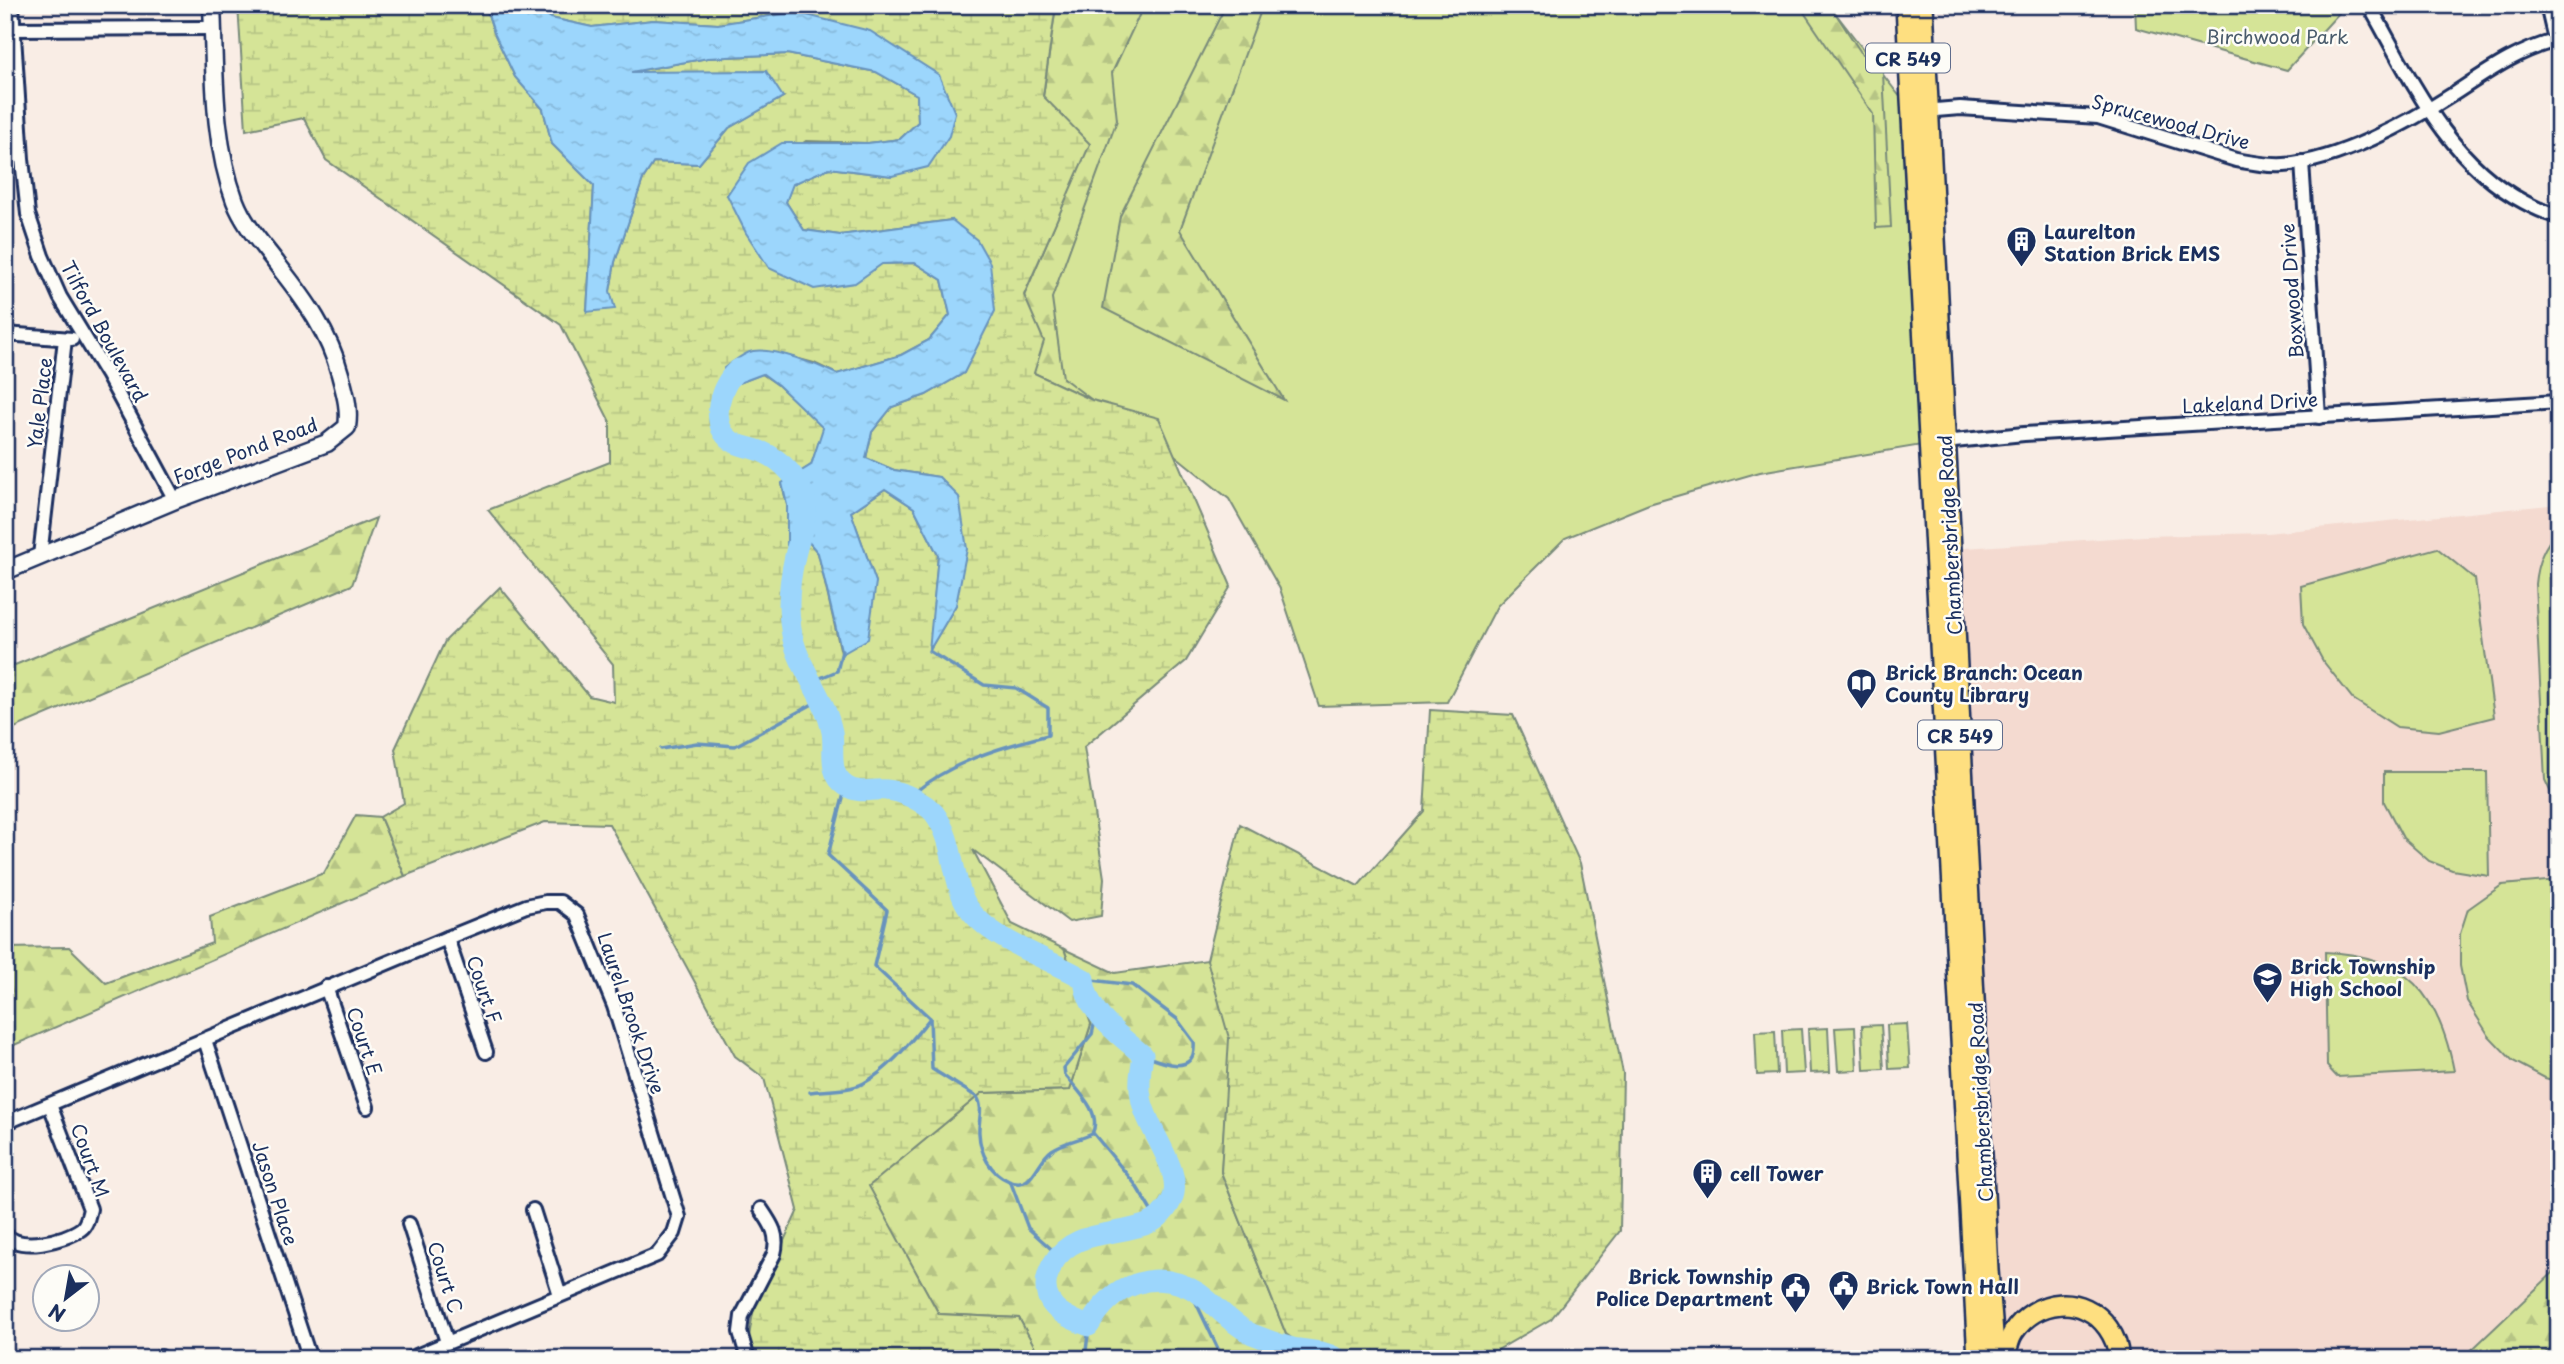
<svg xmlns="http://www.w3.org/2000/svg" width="2564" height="1364" viewBox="0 0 2564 1364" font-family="'Playpen Sans',sans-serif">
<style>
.built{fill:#f4dad0}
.green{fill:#d5e497;stroke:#788a7a;stroke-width:2}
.forest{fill:url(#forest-firs);stroke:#788a7a;stroke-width:2}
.wetland{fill:url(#wetland-marsh);stroke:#788a7a;stroke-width:2}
.water{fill:url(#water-ripples);stroke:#6893bd;stroke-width:2}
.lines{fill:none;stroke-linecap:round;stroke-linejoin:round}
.stream{stroke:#6893bd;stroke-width:3.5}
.river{stroke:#9cd6fc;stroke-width:21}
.minor-casing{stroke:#1b2f5e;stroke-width:18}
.tertiary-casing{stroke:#1b2f5e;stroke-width:21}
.primary-casing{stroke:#1b2f5e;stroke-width:24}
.minor{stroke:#fdfcf7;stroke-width:12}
.tertiary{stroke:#fdfcf7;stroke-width:16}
.primary{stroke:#fedf80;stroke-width:19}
.labels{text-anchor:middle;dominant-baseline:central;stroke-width:5;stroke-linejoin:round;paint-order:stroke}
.shield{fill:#fdfcf7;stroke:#5f6c8c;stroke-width:2}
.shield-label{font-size:18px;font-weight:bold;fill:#1b2f5e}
.park-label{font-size:19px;fill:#4a5c6c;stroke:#fdfcf7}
.street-label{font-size:19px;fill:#1b2f5e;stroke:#fdfcf7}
.poi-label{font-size:19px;font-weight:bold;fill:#1b2f5e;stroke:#fdfcf7;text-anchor:start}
</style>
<defs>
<pattern id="forest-firs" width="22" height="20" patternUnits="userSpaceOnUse" patternTransform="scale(1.75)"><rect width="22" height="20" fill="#d5e497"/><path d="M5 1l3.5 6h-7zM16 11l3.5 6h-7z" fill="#b6c485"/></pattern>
<pattern id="wetland-marsh" width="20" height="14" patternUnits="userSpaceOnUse" patternTransform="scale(1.75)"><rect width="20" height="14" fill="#d5e497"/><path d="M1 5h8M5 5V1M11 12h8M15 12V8" fill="none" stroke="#b6c485"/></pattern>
<pattern id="water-ripples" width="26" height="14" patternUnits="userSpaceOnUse" patternTransform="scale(1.75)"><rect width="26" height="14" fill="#9cd6fc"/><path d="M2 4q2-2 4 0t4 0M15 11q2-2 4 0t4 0" fill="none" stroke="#86b8da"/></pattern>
</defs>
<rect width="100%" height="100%" fill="#f9ede5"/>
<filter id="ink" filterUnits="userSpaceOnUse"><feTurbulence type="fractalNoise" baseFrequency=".0143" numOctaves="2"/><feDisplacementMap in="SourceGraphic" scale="14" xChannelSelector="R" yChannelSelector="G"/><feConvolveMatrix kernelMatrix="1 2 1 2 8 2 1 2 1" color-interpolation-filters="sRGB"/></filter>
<g filter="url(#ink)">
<polygon class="built" points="2559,504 2559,1267 2461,1359 1995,1359 1950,549 2144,536 2267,533"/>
<g class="green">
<polygon points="1116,5 1829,5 1911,111 1928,444 1760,472 1649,504 1565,538 1497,606 1447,702 1319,706 1280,589 1229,499 1171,452 1056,386 1031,321"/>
<polygon points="2135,5 2337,5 2339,13 2287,70 2136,28"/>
<path d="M 2559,529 L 2559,558 L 2553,584 L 2559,810 L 2545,780 L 2535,584 C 2537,562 2544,546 2559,529 Z"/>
<polygon points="2437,548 2475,579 2494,717 2439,731 2397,727 2353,699 2323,661 2303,624 2301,586"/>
<polygon points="2384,772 2487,772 2489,876 2452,870 2429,861 2403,838 2384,802"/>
<polygon points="2559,880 2559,1082 2545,1078 2513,1061 2489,1036 2467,1001 2460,966 2460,934 2468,909 2502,885"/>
<path d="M 2325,952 C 2407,955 2439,994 2454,1071 L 2337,1077 L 2327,1066 Z"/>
<polygon points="1907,1024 1910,1068 1889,1069 1887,1025"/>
<polygon points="1881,1025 1884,1069 1864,1070 1862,1026"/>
<polygon points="1855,1027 1857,1070 1838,1071 1835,1028"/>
<polygon points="1828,1028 1830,1072 1810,1073 1808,1029"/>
<polygon points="1801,1029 1804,1073 1784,1074 1782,1030"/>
<polygon points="1775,1031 1777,1074 1757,1075 1755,1032"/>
</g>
<g class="forest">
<polygon points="1056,5 1144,5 1112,73 1117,120 1052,298 1063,378 1092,400 1034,373 1024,296 1089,144 1043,97"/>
<polygon points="1226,5 1263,5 1180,230 1284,400 1103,308 1120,216"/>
<polygon points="1799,5 1830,5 1862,54 1882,54 1891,227 1876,228 1873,114"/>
<polygon points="376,518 352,585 5,732 5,669"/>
<polygon points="356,815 380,817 405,876 5,1049 5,948 69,947 106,983 212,943 210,917 324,873"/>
<polygon points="1064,949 1115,973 1207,960 1230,1038 1221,1172 1286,1334 1321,1359 1039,1359 1019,1318 939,1314 868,1186 982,1093 1070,1090 1091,1024"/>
<polygon points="2559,1267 2559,1340 2539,1359 2462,1359"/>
</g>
<g class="wetland">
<polygon points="238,5 485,5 494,33 515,77 543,109 552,144 594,186 587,311 610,291 615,262 643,179 654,162 699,164 729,128 783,97 625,73 708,58 787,54 876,72 917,95 918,122 900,139 868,143 806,141 727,195 855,282 881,264 915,263 942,280 950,315 929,340 901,355 837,374 814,363 781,354 739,383 762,374 778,385 824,428 811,465 782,484 787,505 787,545 808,541 818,553 841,653 876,582 851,512 885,489 914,508 938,555 930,649 956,605 939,477 894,470 866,458 872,432 892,407 926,395 964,373 952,220 840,235 804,230 786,202 792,184 829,168 892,176 955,113 795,12 718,24 653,20 592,27 551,18 534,5 1056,5 1043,96 1090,144 1024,295 1044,341 1034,373 1092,400 1159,418 1231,586 1186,661 1084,747 1104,878 1101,916 1069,922 973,850 1012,924 1064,949 1091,1024 1070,1090 982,1093 869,1186 939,1314 1019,1318 1036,1349 1011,1359 755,1359 748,1342 754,1307 798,1210 764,1078 735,1056 609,824 545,822 405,876 380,817 404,803 395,749 445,641 500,587 589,696 614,702 613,664 488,510 610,462 610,422 561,325 326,160 304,118 246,130"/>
<polygon points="1430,710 1513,715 1580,863 1623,1073 1620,1231 1551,1319 1482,1359 1321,1359 1286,1334 1221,1172 1229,1038 1207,960 1240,824 1358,886 1424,811"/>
</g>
<path class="water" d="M 485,5 L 534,5 L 551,18 L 592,27 L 653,20 L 718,24 L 795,12 L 870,31 L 939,75 L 955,113 L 949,136 L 928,167 L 892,176 L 829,168 L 793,184 L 786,202 L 804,230 L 840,235 L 952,220 L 977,240 L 990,263 L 995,311 L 964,373 L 926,395 L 892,407 L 872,432 L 866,458 L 894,470 L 939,477 L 959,497 L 967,549 L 956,605 L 929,651 L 938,555 L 914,508 L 885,489 L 851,512 L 876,582 L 868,639 L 842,654 L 818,553 L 808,541 L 787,545 L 787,505 L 782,483 L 811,465 L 823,428 L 778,385 L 763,374 L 739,383 L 724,393 L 724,368 C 732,363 743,353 753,351 C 773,347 818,365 837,374 L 901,355 L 929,340 L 950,315 L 942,280 L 915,263 L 882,264 L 855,283 L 814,289 L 769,268 L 746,233 L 727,195 L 749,163 L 782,143 L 868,143 L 900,139 L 918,122 L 917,95 L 876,72 L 787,54 L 708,58 L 631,72 L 766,71 L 783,97 L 729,128 L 699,164 L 654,162 L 643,179 L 615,262 L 610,291 L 615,309 L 587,312 L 594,186 L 552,144 L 543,109 L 515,77 L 494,33 Z"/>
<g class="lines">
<g class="stream">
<polyline points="813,681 837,671 842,651"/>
<polyline points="661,749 697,743 735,746 822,699"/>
<path d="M 909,797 C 950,762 997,748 1048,735 L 1048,708 L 1016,688 L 984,685 L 929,651 L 931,647"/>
<path d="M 1084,979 L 1132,985 L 1177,1019 L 1194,1042 C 1197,1078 1160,1062 1143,1055"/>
<path d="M 930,1018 L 932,1069 L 977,1097 C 984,1108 978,1121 979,1133 C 980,1153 990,1173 1009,1181 C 1033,1192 1036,1161 1052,1150 C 1064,1142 1079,1140 1092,1134 C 1103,1113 1077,1090 1065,1075 L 1064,1068 L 1092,1034 L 1097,1012"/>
<path d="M 810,1092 C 827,1090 849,1091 864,1083 C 891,1068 911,1041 930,1018 L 874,966 L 887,910 L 828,855 L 846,786"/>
<polyline points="1093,1133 1135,1184 1156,1219"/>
<polyline points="1011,1183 1028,1228 1058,1255"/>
<polyline points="1189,1288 1221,1355 1230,1359"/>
<polyline points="1085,1359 1089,1326"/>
</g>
<path class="river" d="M 739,369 C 720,383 709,422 729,439 C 737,446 745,446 754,449 C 776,455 794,472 803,493 C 811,513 799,536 795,556 C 790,578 787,606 791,629 C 796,666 825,695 832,732 C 835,751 827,773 846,786 C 860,795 872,788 887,790 C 902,791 924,802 934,813 C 954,839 951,871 963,898 C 981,939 1048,957 1084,979 C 1086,1012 1119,1035 1143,1055 C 1141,1069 1138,1083 1141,1097 C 1145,1127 1179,1164 1174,1193 C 1172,1204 1161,1217 1152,1222 C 1118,1238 1073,1227 1052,1265 C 1049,1271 1046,1278 1046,1285 C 1045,1309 1070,1319 1089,1326 C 1111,1286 1154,1266 1197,1292 C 1216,1305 1231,1324 1252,1334 C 1265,1339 1279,1345 1293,1348 C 1309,1351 1324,1350 1339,1359"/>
<defs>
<g id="minor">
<polyline points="12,5 22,159 28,214 42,256 60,297 107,374 175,500"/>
<path d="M 2369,5 C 2410,77 2447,162 2524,202 C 2535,208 2547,214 2559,216"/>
<polyline points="2547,5 2555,40"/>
<polyline points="5,29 213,28"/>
<path d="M 1924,111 L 1960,108 L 2098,117 L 2236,160 C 2252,163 2268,166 2284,165 C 2338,161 2410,122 2455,93 C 2487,72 2521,48 2559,40"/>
<polyline points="2302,162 2319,417"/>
<polyline points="5,334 72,339"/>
<polyline points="1944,442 2024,434 2559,402"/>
<polyline points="40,556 65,339"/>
<polyline points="447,938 486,1052"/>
<polyline points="326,987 367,1107"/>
<polyline points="205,1040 310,1359"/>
<polyline points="5,1123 447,938 526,906 546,902 560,902 577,915 614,1006 679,1217 674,1233 657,1255 409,1359"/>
<polyline points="533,1210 560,1295"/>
<polyline points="409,1224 447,1342"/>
<path d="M 5,1234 C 19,1252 64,1241 81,1229 C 87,1225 88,1216 90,1209 L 50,1105"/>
<polyline points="161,1357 162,1359"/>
<path d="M 748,1359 L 740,1332 L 742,1316 L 774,1254 C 779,1235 772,1225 761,1209"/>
</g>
<path id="tertiary" d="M 5,571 L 175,500 L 327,443 L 347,427 C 350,408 345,393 340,374 C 329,333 306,301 280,268 C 264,246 245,227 235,201 C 212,139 215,71 212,5"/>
<g id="primary">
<polyline points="1906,5 1978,1359"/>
<polyline points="1923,5 1988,1270 1995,1359"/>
<path d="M 2005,1359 C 2007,1350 2008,1341 2013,1333 C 2035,1298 2084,1293 2108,1328 C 2115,1338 2119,1347 2118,1359"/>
</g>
</defs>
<use href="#minor" class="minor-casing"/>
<use href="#tertiary" class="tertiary-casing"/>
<use href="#primary" class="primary-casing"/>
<use href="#minor" class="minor"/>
<use href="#tertiary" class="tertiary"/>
<use href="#primary" class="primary"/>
</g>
</g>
<defs>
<symbol id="building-pin" viewBox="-11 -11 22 30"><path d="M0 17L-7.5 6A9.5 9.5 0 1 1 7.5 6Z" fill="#1b2f5e" stroke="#fdfcf7"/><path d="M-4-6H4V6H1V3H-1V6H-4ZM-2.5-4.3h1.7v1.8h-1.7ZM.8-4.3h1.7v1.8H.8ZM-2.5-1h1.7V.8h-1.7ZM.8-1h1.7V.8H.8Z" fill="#fff"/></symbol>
<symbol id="library-pin" viewBox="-11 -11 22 30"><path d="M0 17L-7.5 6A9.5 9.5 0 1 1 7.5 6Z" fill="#1b2f5e" stroke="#fdfcf7"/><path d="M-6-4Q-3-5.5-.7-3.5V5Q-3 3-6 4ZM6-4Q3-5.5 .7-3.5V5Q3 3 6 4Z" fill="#fff"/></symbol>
<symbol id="school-pin" viewBox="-11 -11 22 30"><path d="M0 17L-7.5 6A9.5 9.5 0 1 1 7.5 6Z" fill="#1b2f5e" stroke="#fdfcf7"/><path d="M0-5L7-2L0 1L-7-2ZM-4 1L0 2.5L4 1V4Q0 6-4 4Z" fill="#fff"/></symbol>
<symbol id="civic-pin" viewBox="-11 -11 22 30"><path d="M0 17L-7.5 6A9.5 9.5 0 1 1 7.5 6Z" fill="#1b2f5e" stroke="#fdfcf7"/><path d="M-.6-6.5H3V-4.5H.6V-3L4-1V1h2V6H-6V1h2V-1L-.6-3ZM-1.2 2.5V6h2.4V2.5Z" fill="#fff"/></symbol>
</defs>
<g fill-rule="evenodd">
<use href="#building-pin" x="2004" y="224" width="35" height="47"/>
<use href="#library-pin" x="1844" y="666" width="35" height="47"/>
<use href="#school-pin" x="2250" y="960" width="35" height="47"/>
<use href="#building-pin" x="1690" y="1156" width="35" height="47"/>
<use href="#civic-pin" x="1826" y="1268" width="35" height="47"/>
<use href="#civic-pin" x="1778" y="1270" width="35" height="47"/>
</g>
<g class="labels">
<g class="shield">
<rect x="1866" y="43.5" width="84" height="29" rx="5"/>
<rect x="1918" y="720.5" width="84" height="29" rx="5"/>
</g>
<g class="shield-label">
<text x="1908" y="58">CR 549</text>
<text x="1960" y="735">CR 549</text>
</g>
<g class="park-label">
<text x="2277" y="36">Birchwood Park</text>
</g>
<g class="street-label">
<text transform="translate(2171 121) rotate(15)">Sprucewood Drive</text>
<text transform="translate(2291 291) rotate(-94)">Boxwood Drive</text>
<text transform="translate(105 331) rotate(61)">Tilford Boulevard</text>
<text transform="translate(2250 402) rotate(-3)">Lakeland Drive</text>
<text transform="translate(39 403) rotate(-83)">Yale Place</text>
<text transform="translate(245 450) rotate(-21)">Forge Pond Road</text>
<text transform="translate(1949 535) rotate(-93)">Chambersbridge Road</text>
<text transform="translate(485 989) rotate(71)">Court F</text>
<text transform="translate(632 1013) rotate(71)">Laurel Brook Drive</text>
<text transform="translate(365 1041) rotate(71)">Court E</text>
<text transform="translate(1980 1102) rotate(-93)">Chambersbridge Road</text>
<text transform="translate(91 1160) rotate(70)">Court M</text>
<text transform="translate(276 1193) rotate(72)">Jason Place</text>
<text transform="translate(446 1277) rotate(72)">Court C</text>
</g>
<g class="poi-label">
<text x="2044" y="231">Laurelton<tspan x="2044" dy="22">Station Brick EMS</tspan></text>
<text x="1885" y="672">Brick Branch: Ocean<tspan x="1885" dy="22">County Library</tspan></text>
<text x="2290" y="966">Brick Township<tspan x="2290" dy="22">High School</tspan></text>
<text x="1730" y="1173">cell Tower</text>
<text x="1773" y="1276" text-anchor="end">Brick Township<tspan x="1773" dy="22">Police Department</tspan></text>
<text x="1866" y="1286">Brick Town Hall</text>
</g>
</g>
<rect width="2564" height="1364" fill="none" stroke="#fdfcf7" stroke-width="28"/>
<rect x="14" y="14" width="2536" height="1336" fill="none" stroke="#1b2f5e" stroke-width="2.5" filter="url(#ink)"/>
<g transform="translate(66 1298) rotate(211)"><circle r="33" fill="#fdfcf7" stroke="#a3aaba" stroke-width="2"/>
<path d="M0-5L12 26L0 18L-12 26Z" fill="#1b2f5e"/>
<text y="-10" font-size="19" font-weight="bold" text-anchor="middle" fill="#1b2f5e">N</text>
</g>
</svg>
